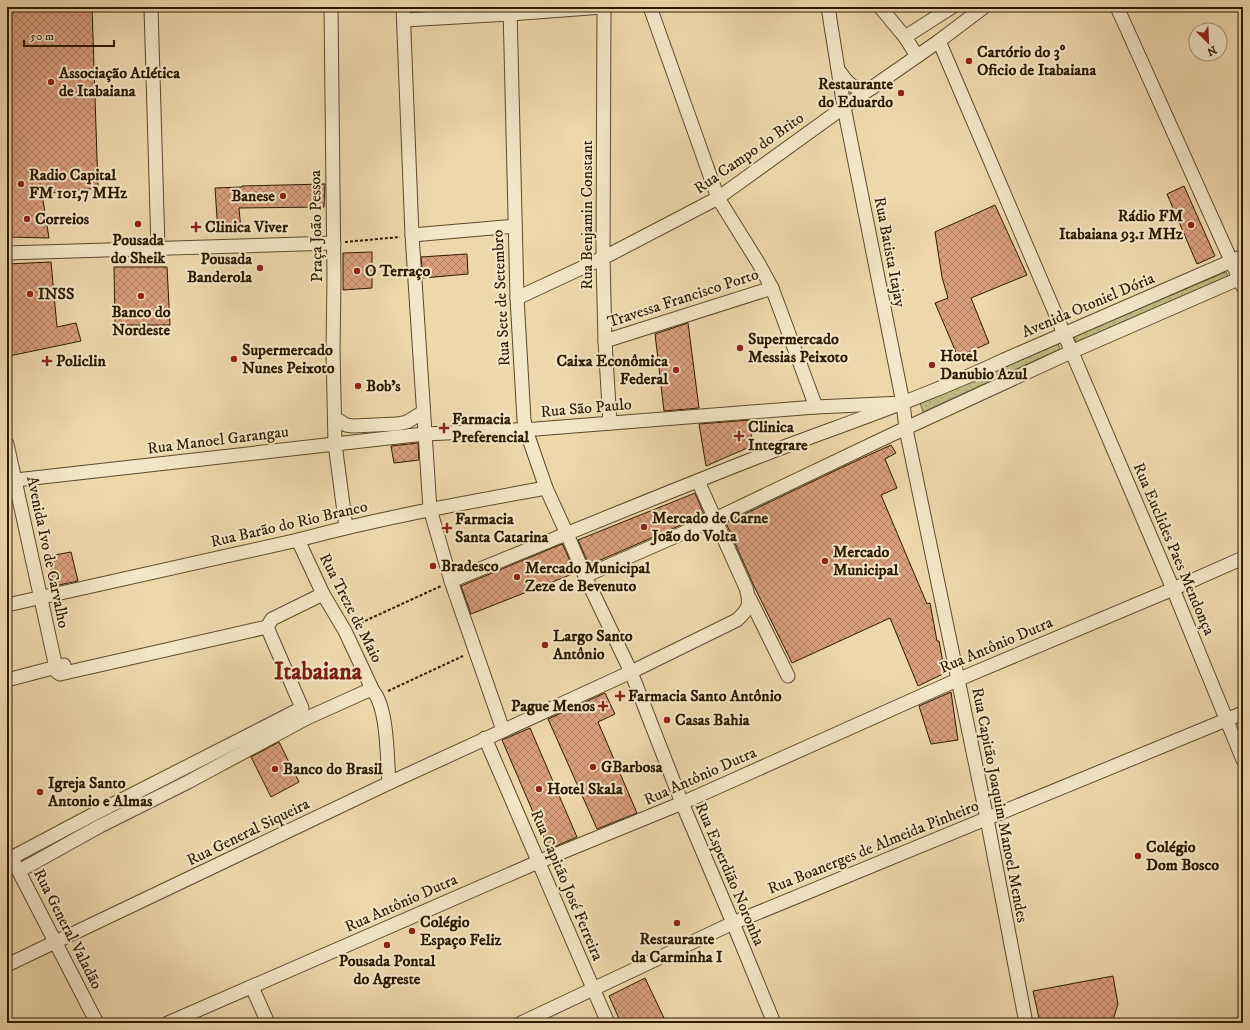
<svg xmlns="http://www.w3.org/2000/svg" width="1250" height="1030" viewBox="0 0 1250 1030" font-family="'IM FELL DW Pica',serif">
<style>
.park{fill:url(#park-dots);stroke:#766b42}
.building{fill:url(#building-cross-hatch);stroke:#2d1a00}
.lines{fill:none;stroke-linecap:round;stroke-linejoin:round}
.minor-casing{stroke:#5d4a2b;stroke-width:15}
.path{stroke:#2d1a00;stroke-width:2;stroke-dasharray:3 2;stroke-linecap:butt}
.minor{stroke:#f4e6c8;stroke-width:13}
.poi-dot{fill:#8f2418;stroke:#f4e6c8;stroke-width:1.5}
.labels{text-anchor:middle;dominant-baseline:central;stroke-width:4;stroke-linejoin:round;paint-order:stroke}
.poi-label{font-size:16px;font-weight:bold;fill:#2d1a00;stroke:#f4e6c8;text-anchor:start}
.street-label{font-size:16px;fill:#2d1a00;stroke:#f4e6c8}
.town-label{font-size:24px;font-weight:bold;fill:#7a1f14;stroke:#f4e6c8}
</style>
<defs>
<pattern id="park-dots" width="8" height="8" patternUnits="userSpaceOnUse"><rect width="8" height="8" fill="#c0bc84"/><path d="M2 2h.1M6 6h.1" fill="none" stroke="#a5a170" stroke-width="1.8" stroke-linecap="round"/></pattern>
<pattern id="building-cross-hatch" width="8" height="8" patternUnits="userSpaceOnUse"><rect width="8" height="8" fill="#d99e7c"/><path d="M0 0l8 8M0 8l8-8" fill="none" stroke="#b08063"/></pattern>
</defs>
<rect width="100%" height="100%" fill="#eed8ab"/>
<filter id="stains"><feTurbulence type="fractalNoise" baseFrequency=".005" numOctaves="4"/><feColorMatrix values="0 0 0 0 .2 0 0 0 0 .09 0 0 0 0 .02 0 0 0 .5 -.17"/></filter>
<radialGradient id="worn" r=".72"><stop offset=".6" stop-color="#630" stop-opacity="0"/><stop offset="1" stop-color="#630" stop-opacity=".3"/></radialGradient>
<g class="park">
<polygon points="1226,272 1228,276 1076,342 1074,336"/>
<polygon points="1058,344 1060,349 923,412 920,403"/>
</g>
<g class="building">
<polygon points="28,7 92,7 98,188 42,194 49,238 7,237 7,8"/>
<polygon points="325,184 324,207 239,208 241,231 218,233 215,188 242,187 242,186"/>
<polygon points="1184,186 1215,256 1197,264 1167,194"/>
<polygon points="995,205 1027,275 971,298 989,343 958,357 935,303 948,298 942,277 935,232"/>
<polygon points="372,252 372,288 343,290 343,253"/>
<polygon points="467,254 468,274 423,278 421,257"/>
<polygon points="51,262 57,327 76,323 81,341 9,356 7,342 7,264"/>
<polygon points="114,267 167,267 170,325 115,325"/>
<polygon points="688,323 699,408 664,411 655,334"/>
<polygon points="750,420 752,446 706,466 699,424"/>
<polygon points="418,443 419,460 394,463 391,446"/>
<polygon points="891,445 896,453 885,459 897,488 881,495 927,604 930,603 937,641 939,641 945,673 918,686 890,618 792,663 754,586 726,523 845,466"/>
<polygon points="695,493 704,515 589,565 578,540"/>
<polygon points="562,544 563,545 575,573 471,614 461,586"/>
<polygon points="71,552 78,581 54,586 49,556"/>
<polygon points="951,692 958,740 931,744 919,706"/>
<polygon points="605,693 615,714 598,722 637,813 597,829 548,719"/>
<polygon points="530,728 577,837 549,849 502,740"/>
<polygon points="279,742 299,782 271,797 251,757"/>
<polygon points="1113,976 1118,1004 1112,1023 1040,1023 1033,991"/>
<polygon points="645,978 664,1018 654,1023 621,1023 609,996"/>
</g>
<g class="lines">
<defs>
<g id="minor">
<polyline points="151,7 158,248"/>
<polyline points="331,7 334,278 333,349 335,444 346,527"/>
<polyline points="403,7 412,235 430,509 451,581 503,730"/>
<polyline points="510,7 517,298 524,420 526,430 546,488 567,534 585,576 631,672 682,803 733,923 774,1023"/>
<polyline points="604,7 603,258 605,341 610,423"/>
<polyline points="650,7 718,198 759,264 772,288 816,407"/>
<polyline points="828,7 844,107 903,403 906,429 987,819 1026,1023"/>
<polyline points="880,7 905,37 917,56"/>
<polyline points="1117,7 1243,287"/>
<polyline points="404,20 510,14 603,7"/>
<polyline points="905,37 952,7"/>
<polyline points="939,41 1173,589 1243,760"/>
<path d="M 840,72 C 849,86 855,90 872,88"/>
<polyline points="412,235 515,226"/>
<polyline points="7,253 334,243"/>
<polyline points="517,298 603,258 718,198 844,107 939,41 984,7"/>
<polyline points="605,341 772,288"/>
<polyline points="335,418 346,425 353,426 397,424 407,422 423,412"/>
<polyline points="7,444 57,672 60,674 267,627 302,708 94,814 11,858"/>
<polyline points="7,481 424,434 536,429 816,407 903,403"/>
<polyline points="298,540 323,594 345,631 373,691"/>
<polyline points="585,576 715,519 891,435 1071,352 1243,277"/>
<path d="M 451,581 C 559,537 667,492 776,450 C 853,421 930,395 1004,360 L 1243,256"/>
<polyline points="750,599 788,676"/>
<path d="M 7,605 L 298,540 C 380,518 463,503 546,488"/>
<polyline points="267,627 272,619 323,594"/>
<polyline points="7,680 64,665"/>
<polyline points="485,738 608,1023"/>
<polyline points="15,864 97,1023"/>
<path d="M 19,871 L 100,826 L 188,782 L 307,718 L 367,691 L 373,691 C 388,708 387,759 389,783"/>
<path d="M 7,965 L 389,783 L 631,672 L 737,620 C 749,609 751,604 746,588 L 698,481"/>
<polyline points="252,987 268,1023"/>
<polyline points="168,1023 538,862 682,803 957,680 1173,589 1243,558"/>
<polyline points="521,1023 733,923 1243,713"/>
</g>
</defs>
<use href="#minor" class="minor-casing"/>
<g class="path">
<polyline points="345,242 400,237"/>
<polyline points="356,625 441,586"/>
<polyline points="388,691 463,656"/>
</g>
<use href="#minor" class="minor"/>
</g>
<g class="poi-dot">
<circle cx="969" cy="61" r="4"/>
<circle cx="51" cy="82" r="4"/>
<circle cx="901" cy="93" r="4"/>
<circle cx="21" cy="184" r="4"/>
<circle cx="283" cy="196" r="4"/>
<circle cx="27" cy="219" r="4"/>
<circle cx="138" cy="224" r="4"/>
<circle cx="1191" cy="225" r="4"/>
<path d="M194 221h4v4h4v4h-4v4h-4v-4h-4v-4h4z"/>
<circle cx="260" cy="268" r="4"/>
<circle cx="357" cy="271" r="4"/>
<circle cx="30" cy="294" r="4"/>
<circle cx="141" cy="296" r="4"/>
<circle cx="740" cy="348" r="4"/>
<circle cx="234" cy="359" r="4"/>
<path d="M45 355h4v4h4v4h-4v4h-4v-4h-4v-4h4z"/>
<circle cx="932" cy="365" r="4"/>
<circle cx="676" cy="370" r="4"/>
<circle cx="358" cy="386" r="4"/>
<path d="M442 422h4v4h4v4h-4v4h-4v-4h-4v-4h4z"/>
<path d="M737 430h4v4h4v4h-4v4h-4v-4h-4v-4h4z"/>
<circle cx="644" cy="527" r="4"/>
<path d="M445 522h4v4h4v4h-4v4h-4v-4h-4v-4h4z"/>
<circle cx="825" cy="561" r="4"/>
<circle cx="433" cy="566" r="4"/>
<circle cx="517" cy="577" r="4"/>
<circle cx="545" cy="645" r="4"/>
<path d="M618 690h4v4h4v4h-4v4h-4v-4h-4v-4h4z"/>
<path d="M601 700h4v4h4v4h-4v4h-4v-4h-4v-4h4z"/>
<circle cx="667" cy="720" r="4"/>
<circle cx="593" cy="767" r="4"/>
<circle cx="275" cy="769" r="4"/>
<circle cx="539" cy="789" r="4"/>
<circle cx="40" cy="792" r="4"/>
<circle cx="1138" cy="856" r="4"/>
<circle cx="677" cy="923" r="4"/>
<circle cx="412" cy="931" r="4"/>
<circle cx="387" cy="945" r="4"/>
</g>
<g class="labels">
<g class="poi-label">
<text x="977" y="52">Cartório do 3º<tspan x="977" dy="18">Oficio de Itabaiana</tspan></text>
<text x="59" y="73">Associação Atlética<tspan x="59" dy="18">de Itabaiana</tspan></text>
<text x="893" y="84" text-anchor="end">Restaurante<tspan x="893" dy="18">do Eduardo</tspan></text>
<text x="29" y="175">Radio Capital<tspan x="29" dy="18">FM 101,7 MHz</tspan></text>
<text x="275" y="196" text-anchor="end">Banese</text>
<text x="1183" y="216" text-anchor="end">Rádio FM<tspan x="1183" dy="18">Itabaiana 93.1 MHz</tspan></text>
<text x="35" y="219">Correios</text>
<text x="205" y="227">Clinica Viver</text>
<text x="138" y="240" text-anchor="middle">Pousada<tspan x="138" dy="18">do Sheik</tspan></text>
<text x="252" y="259" text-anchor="end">Pousada<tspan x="252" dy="18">Banderola</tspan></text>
<text x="365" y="271">O Terraço</text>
<text x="38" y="294">INSS</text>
<text x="141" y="312" text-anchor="middle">Banco do<tspan x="141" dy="18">Nordeste</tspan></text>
<text x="748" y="339">Supermercado<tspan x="748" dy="18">Messias Peixoto</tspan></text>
<text x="242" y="350">Supermercado<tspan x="242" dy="18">Nunes Peixoto</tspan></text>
<text x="940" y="356">Hotel<tspan x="940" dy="18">Danubio Azul</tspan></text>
<text x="56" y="361">Policlin</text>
<text x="668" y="361" text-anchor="end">Caixa Econômica<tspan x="668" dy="18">Federal</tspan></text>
<text x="366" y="386">Bob's</text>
<text x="452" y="419">Farmacia<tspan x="452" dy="18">Preferencial</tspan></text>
<text x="748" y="427">Clinica<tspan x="748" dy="18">Integrare</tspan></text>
<text x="652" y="518">Mercado de Carne<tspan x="652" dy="18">João do Volta</tspan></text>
<text x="455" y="519">Farmacia<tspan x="455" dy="18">Santa Catarina</tspan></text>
<text x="833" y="552">Mercado<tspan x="833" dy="18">Municipal</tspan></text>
<text x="441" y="566">Bradesco</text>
<text x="525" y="568">Mercado Municipal<tspan x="525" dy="18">Zeze de Bevenuto</tspan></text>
<text x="553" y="636">Largo Santo<tspan x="553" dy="18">Antônio</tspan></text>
<text x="628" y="696">Farmacia Santo Antônio</text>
<text x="595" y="706" text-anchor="end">Pague Menos</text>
<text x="675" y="720">Casas Bahia</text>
<text x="601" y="767">GBarbosa</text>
<text x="283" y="769">Banco do Brasil</text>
<text x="48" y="783">Igreja Santo<tspan x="48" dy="18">Antonio e Almas</tspan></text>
<text x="547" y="789">Hotel Skala</text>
<text x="1146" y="847">Colégio<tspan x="1146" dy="18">Dom Bosco</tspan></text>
<text x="420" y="922">Colégio<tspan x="420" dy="18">Espaço Feliz</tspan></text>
<text x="677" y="939" text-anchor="middle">Restaurante<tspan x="677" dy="18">da Carminha I</tspan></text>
<text x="387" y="961" text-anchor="middle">Pousada Pontal<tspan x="387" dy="18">do Agreste</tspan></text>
</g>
<g class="street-label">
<text transform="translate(749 153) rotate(-35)">Rua Campo do Brito</text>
<text transform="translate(587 215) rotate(-90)">Rua Benjamin Constant</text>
<text transform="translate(316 226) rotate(-91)">Praça João Pessoa</text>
<text transform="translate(890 252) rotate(79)">Rua Batista Itajay</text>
<text transform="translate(501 298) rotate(-93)">Rua Sete de Setembro</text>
<text transform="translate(683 298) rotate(-18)">Travessa Francisco Porto</text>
<text transform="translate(1088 305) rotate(-23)">Avenida Otoniel Dória</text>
<text transform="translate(586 408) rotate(-5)">Rua São Paulo</text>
<text transform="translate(218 440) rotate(-7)">Rua Manoel Garangau</text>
<text transform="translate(289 524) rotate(-13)">Rua Barão do Rio Branco</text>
<text transform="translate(1174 549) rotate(67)">Rua Euclides Paes Mendonça</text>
<text transform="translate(48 552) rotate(78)">Avenida Ivo de Carvalho</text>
<text transform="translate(351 608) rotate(63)">Rua Treze de Maio</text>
<text transform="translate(996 645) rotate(-23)">Rua Antônio Dutra</text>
<text transform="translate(700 776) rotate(-24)">Rua Antônio Dutra</text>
<text transform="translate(1000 805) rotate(79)">Rua Capitão Joaquim Manoel Mendes</text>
<text transform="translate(248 832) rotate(-26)">Rua General Siqueira</text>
<text transform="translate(873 847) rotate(-22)">Rua Boanerges de Almeida Pinheiro</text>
<text transform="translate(730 874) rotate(67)">Rua Esperdião Noronha</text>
<text transform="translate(567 885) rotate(67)">Rua Capitão José Ferreira</text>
<text transform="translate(401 903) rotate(-24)">Rua Antônio Dutra</text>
<text transform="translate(68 929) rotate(63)">Rua General Valadão</text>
</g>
<g class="town-label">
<text x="318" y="672">Itabaiana</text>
</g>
</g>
<rect width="1250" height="1030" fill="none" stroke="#eed8ab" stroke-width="24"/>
<rect x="8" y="8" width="1234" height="1014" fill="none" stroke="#2d1a00" stroke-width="2"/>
<rect x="12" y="12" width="1226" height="1006" fill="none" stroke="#2d1a00"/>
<g transform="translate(1208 42) rotate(156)"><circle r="19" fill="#f4e6c8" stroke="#a49478"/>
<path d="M0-3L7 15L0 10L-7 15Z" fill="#8f2418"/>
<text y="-6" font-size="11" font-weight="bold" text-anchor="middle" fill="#2d1a00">N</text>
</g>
<path d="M24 40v6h90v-6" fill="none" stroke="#2d1a00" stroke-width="2"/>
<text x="30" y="40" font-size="12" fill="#2d1a00" stroke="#f4e6c8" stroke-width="3" paint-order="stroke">50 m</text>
<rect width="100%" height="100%" filter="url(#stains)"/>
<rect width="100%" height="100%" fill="url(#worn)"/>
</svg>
